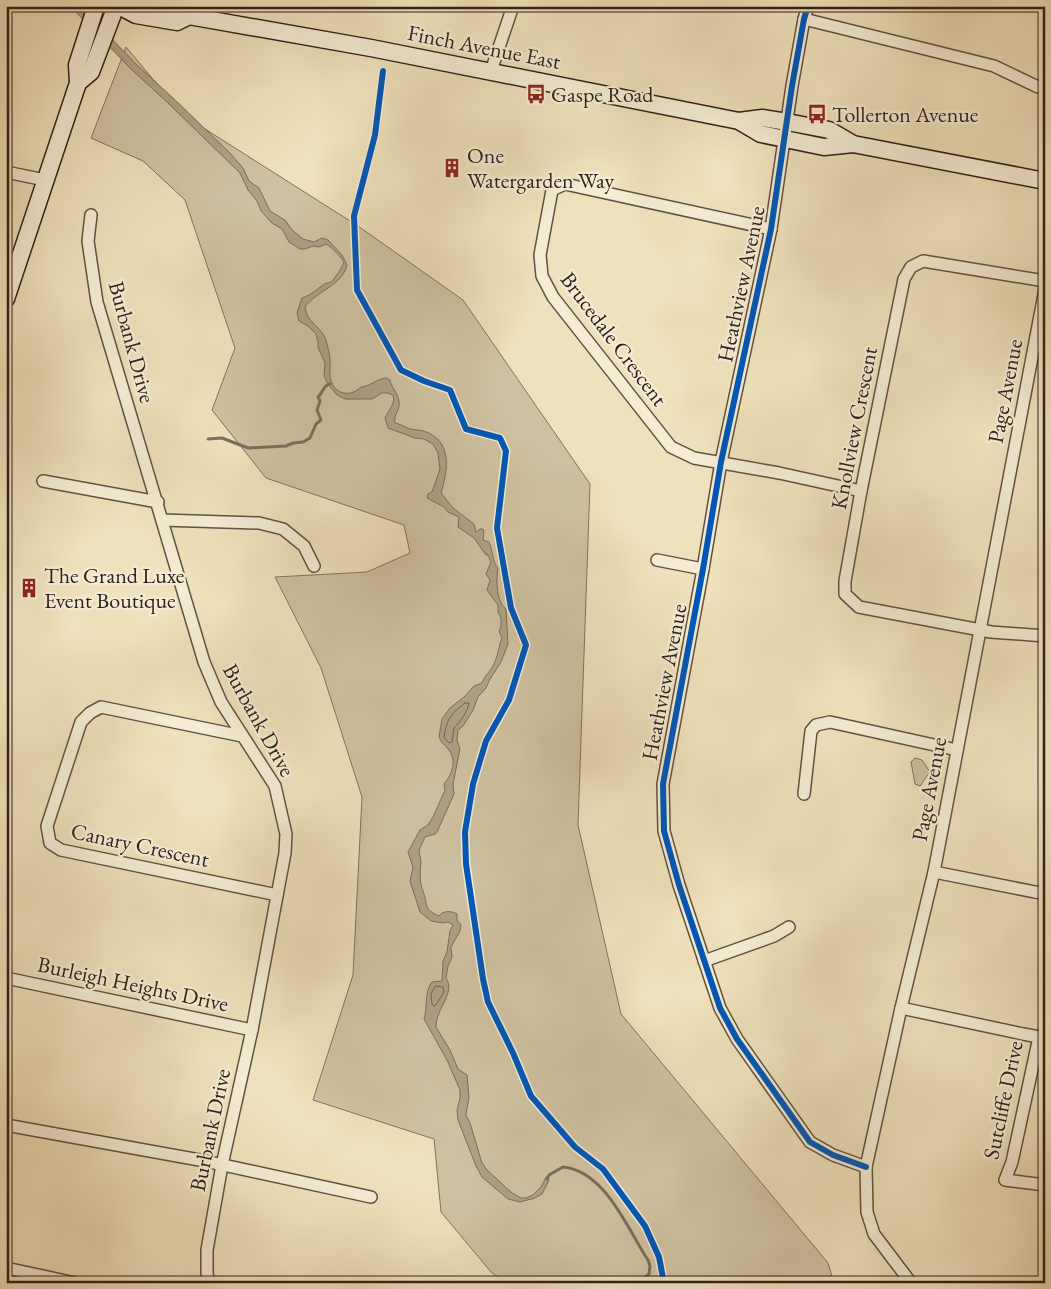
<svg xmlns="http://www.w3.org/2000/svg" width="1051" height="1289" viewBox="0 0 1051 1289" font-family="'EB Garamond',serif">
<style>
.green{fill:#cfc1a0;stroke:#80725d}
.water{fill:#aea084;stroke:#7c6e5a}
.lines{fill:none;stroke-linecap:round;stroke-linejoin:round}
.shore{stroke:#6f614f;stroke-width:1}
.stream{stroke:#7c6e5a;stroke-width:3}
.street-casing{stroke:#605242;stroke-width:14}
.secondary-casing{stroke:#30221a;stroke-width:19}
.street{stroke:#f5ecd3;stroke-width:11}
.secondary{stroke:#f5ecd3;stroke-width:16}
.cycleway-casing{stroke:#f5ecd3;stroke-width:9}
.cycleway{stroke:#0057b8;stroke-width:6}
.labels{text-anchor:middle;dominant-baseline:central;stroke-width:4.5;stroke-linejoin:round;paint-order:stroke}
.street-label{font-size:22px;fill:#30221a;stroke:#f5ecd3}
.poi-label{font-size:22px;fill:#30221a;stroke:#f5ecd3;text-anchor:start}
</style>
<rect width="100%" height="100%" fill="#efe1bb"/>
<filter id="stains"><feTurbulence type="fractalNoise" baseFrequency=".004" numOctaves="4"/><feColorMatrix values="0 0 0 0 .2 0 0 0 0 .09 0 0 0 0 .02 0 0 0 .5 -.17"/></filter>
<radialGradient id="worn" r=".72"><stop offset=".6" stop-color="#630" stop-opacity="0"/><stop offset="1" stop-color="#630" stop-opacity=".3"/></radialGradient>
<g class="green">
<polygon points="126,47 183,115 358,226 463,300 590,484 578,825 621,1014 828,1263 834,1283 506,1283 491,1272 441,1212 434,1139 313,1100 353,975 362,797 321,668 275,577 367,572 410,553 404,525 266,478 212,410 235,348 185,200 143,161 91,138"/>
<polygon points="915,758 922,760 930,772 920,786 915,784 911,762"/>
</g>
<path class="water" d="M 70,6 L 80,6 L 136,64 L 173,98 L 230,153 L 243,168 L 249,181 L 259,188 L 270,211 L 285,220 L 292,230 L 303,239 L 314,242 L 322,238 L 328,240 L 342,255 L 347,265 C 343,285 315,292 305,307 C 306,311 307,316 309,318 C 314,325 323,331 326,340 C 327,345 330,354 330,359 C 331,367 328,376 332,383 C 338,396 352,396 361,387 C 369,387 376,379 386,378 L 390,380 C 392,390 401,396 399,407 C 397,414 394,415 395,423 C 400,424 405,427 410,429 C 416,430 423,430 429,433 C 453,445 447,473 441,493 L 453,508 L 474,524 L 476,532 L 480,529 L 483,529 L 484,532 L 483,540 L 489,542 C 493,550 492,562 498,568 C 496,580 496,602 506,609 L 508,644 L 501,662 L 490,679 L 486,688 L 478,697 L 473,710 L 463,726 L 458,730 L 457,740 L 460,749 L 453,784 L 454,794 L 437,832 L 435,834 L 425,837 L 419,850 C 419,855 421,857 421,862 C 420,875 419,881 424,894 C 428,907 424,909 439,916 C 443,910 452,911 457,914 L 457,920 L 461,925 L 460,931 L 451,947 L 452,957 L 448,966 L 446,978 C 456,993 436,1008 436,1027 L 450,1050 L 458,1069 L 467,1075 L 469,1097 L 466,1115 L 470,1123 L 482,1163 L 487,1170 L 512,1193 L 521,1198 L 526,1198 L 533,1195 L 541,1187 L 546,1177 L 548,1177 L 549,1180 L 542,1194 L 535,1198 L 520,1202 L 508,1199 L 482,1177 L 476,1166 L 458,1120 L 457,1110 L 460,1098 L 460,1090 L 447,1060 L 424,1019 C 428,1006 424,992 432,982 L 442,981 L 443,961 L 447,952 L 450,931 L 453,925 L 448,922 L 443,923 L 431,921 L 420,912 L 410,881 L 413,867 L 408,852 L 420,830 L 428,825 L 433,817 L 445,790 L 444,784 C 452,774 457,762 449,750 C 445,745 441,743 439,737 L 442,719 L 450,708 L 464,697 L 474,686 L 482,683 C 484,677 488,674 491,669 C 498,659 498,648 502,638 L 499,631 L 501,627 L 501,618 L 498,612 L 498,605 L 487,590 L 490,580 L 486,574 L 491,562 L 488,555 L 486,555 L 474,538 L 458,527 L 459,517 L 448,512 L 444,507 L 427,498 L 428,494 L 432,492 L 440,469 L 438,453 L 433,444 L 424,439 L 415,438 L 388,428 L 385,418 C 388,411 396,403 393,395 C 381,390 382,394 372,399 L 345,399 L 337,395 L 328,384 L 324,376 L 325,363 L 318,347 L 318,342 L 316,334 L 308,326 L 299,321 L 297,313 L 302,298 C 311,295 316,290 323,285 C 325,283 328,283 331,282 C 334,280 343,266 344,262 C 340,256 333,248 326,244 L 319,247 L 313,246 L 305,249 L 300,249 L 289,242 L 282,229 L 272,223 L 261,211 L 257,201 L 248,190 L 240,173 L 168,103 L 131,69 Z"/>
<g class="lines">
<g class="shore">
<path d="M 465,703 L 469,703 C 468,711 460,722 454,728 L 452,742 L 449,743 L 444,737 C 447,718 451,714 465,703 Z"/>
<polygon points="436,986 443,987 444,992 436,1005 434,1006 432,1004 431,994"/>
</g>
<g class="stream">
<path d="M 208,439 L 222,438 L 248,448 L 286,446 L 293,443 L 303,442 L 310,438 L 316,424 L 321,420 L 317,410 L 320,401 L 318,397 C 323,393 323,385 330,384"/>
<path d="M 547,1179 L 549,1175 L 563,1167 C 605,1171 627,1228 648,1260 L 650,1266 L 649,1274 L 638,1283"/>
</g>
<defs>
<g id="street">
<polyline points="808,6 804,19 792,86 771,229 721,462 703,569 663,784 664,831 679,885 720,1008 737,1039 810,1142 833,1155 866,1167"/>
<polyline points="804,19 994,66 1038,87 1045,87"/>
<polyline points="491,71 513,6"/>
<polyline points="6,172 45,180"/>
<polyline points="91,215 88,241 97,302 204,662 221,702 275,786 286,834 285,853 252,1030 222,1165 207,1250 207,1273 209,1283"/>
<polyline points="771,229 565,184 552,190 540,255 542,276 553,297 671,447 694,458 779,473 861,491"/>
<polyline points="1045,281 923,261 911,267 904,279 861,491 845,581 845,594 859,607 991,632 1045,636"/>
<polyline points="43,481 158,502"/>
<polyline points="162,520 259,523 283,529 304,546 314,566"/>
<polyline points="657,560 703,569"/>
<polyline points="242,736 101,707 90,713 81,722 47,826 50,843 61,850 277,895"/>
<polyline points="804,794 811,731 816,725 830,722 957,750"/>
<polyline points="934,872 1045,894"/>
<polyline points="704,961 774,936 789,927"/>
<polyline points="6,978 252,1030"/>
<polyline points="901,1008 1023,1034 1039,1037 1012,1162 1005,1180 1045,1185"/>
<polyline points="6,1125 205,1161 371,1197"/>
<polyline points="6,1268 75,1283"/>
<polyline points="911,1283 874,1234 867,1212 866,1167 901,1008 934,872 1045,289"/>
</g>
<g id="secondary">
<polyline points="119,6 136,15 177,22 189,16"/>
<polyline points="171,6 180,8 189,16 371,48 739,121 761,134 824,147 853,144 1045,181"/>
<polyline points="78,83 91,72 116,6"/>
<polyline points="739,121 762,118 787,122 829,130 853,144"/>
<polyline points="6,299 78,83 77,65 96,6"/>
</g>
</defs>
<use href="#street" class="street-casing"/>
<use href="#secondary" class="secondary-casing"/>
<use href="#street" class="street"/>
<use href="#secondary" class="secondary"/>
<defs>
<g id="cycleway">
<polyline points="808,6 804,19 792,86 771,229 721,462 703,569 663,784 664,831 679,885 720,1008 737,1039 810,1142 833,1155 866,1167"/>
<polyline points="383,71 375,135 354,216 357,290 401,370 424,381 450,390 466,429 500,438 506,451 497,528 511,608 526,645 509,700 486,741 473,784 465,832 466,864 483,979 488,1002 513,1053 531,1096 575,1147 603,1169 645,1226 659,1257 664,1283"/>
</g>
</defs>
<use href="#cycleway" class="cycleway-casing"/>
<use href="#cycleway" class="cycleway"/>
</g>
<defs>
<symbol id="bus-bare" viewBox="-9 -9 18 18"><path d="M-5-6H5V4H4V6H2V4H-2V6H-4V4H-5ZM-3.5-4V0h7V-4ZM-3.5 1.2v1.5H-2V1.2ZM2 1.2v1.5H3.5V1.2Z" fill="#8f2418" stroke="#f5ecd3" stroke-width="2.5" paint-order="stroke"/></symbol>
<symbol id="building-bare" viewBox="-9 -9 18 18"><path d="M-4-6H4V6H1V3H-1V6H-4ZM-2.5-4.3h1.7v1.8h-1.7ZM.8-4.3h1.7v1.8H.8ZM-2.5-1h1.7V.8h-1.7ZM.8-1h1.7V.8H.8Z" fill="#8f2418" stroke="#f5ecd3" stroke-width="2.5" paint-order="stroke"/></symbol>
</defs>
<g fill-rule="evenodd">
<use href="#bus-bare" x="522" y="80" width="28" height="28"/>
<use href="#bus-bare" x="803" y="100" width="28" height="28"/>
<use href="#building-bare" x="438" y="154" width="28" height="28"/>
<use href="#building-bare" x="15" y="574" width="28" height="28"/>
</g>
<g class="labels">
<g class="street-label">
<text transform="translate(484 47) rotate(11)">Finch Avenue East</text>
<text transform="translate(741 284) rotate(-78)">Heathview Avenue</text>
<text transform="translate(614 339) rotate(53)">Brucedale Crescent</text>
<text transform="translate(132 342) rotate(75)">Burbank Drive</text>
<text transform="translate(1005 391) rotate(-79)">Page Avenue</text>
<text transform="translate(854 428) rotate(-79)">Knollview Crescent</text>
<text transform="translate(664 682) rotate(-79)">Heathview Avenue</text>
<text transform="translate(259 720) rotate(61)">Burbank Drive</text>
<text transform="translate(929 789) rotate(-79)">Page Avenue</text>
<text transform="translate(140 845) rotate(12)">Canary Crescent</text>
<text transform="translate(133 984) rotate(12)">Burleigh Heights Drive</text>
<text transform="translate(1003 1100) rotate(-78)">Sutcliffe Drive</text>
<text transform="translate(210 1130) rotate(-78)">Burbank Drive</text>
</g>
<g class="poi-label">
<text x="551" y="94">Gaspe Road</text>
<text x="832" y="114">Tollerton Avenue</text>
<text x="467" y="155">One<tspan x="467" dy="25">Watergarden Way</tspan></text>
<text x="44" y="575">The Grand Luxe<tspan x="44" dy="25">Event Boutique</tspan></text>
</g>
</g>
<rect width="1051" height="1289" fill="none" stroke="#efe1bb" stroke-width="25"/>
<rect x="8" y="8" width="1036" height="1274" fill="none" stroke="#30221a" stroke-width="2.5"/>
<rect x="12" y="12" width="1026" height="1264" fill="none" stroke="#30221a"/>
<rect width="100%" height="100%" filter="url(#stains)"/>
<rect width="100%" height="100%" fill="url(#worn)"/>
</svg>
